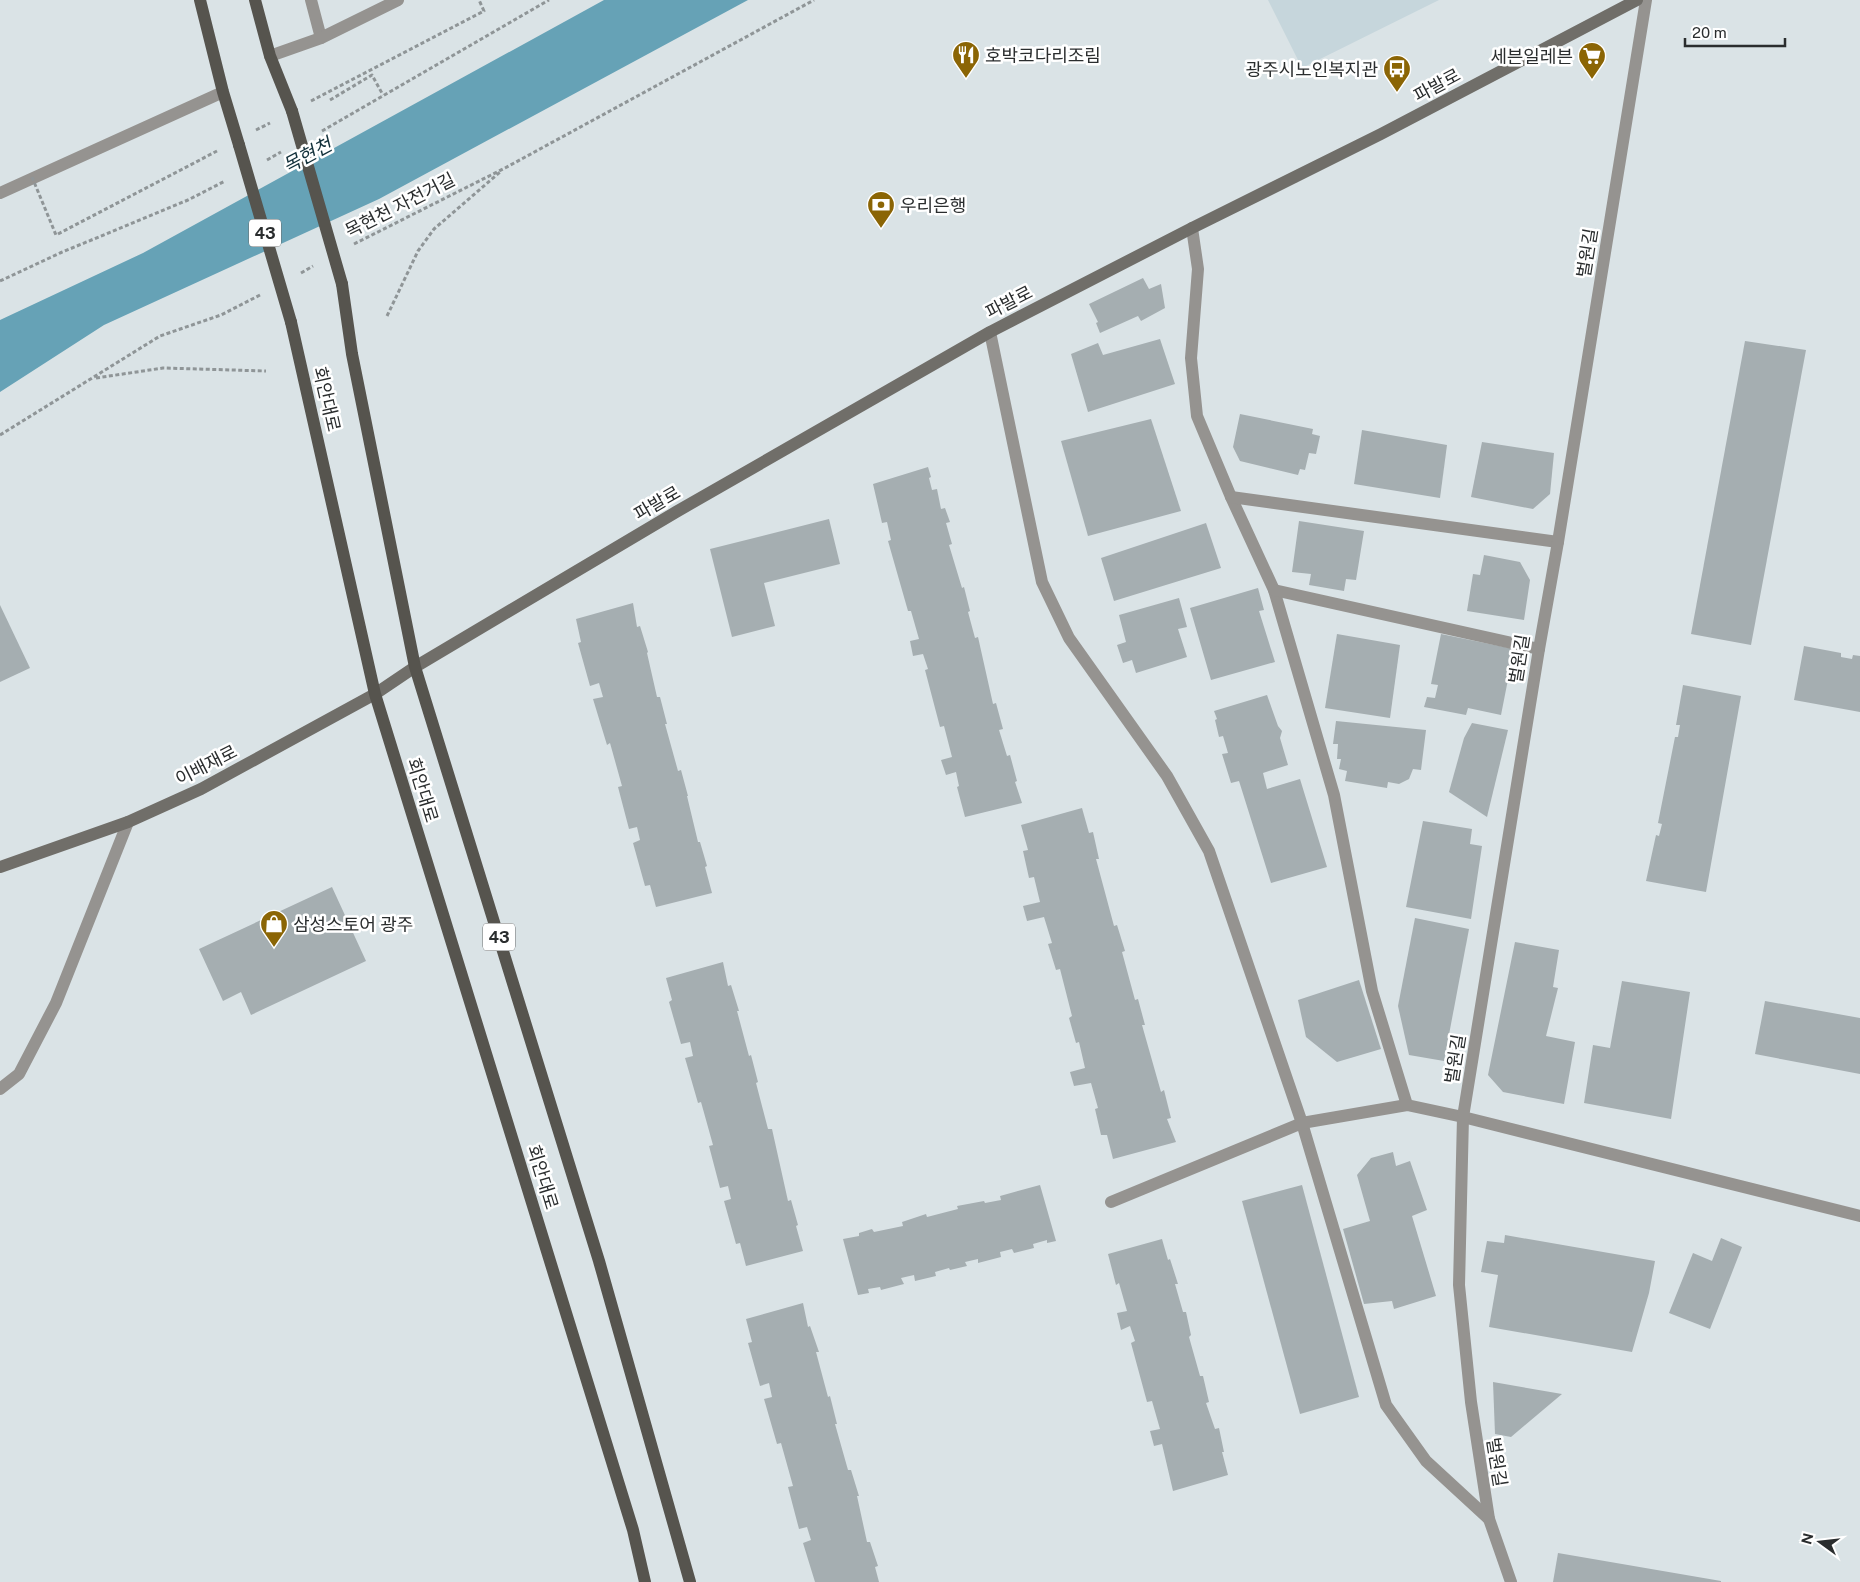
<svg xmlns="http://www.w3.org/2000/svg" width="1860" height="1582" viewBox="0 0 1860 1582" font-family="'Public Sans','Noto Sans KR',sans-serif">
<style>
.built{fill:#c6d6dc}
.water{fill:#66a2b6}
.building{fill:#a5aeb1}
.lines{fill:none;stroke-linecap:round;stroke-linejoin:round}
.path{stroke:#8f9597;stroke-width:3;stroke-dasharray:4 2.5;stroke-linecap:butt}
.lane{stroke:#959390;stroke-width:12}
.street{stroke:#959390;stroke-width:12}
.secondary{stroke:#706e69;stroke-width:12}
.primary{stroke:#56544e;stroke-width:12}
.path-bridge{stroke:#8f9597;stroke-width:3;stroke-dasharray:4 2.5;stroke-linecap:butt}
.primary-bridge{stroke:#56544e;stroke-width:12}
.labels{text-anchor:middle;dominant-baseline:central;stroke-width:5;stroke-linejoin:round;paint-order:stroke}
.shield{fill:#fff;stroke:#6a6c6d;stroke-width:1}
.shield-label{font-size:16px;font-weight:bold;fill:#2a2d2e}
.poi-label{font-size:18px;fill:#2a2d2e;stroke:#fff;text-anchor:start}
.street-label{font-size:18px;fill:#2a2d2e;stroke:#fff}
.water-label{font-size:19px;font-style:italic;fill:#12303a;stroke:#fff}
</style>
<rect width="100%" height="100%" fill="#dae3e6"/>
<polygon class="built" points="1268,0 1439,0 1302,68"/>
<polygon class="water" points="604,0 748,0 379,199 104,325 0,392 0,320 143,253"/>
<g class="building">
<polygon points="1143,278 1149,289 1161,284 1165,308 1141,321 1138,316 1100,333 1096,323 1098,322 1089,304"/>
<polygon points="1160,339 1175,384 1088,412 1071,354 1098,343 1103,355"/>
<polygon points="1745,341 1806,350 1751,645 1691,634"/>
<polygon points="1240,414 1313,429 1312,434 1320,436 1316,454 1309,453 1305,470 1300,469 1298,475 1240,461 1233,447"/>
<polygon points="1151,419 1181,511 1088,536 1061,441"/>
<polygon points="1362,430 1447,445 1440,498 1354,484"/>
<polygon points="1482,442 1554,453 1550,494 1533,509 1471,497"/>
<polygon points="928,467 931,477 929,478 932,490 937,489 941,509 945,508 950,522 946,523 952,544 949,545 962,588 964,587 970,611 968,612 975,638 978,637 993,704 996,703 1003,729 999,730 1007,756 1010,755 1017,781 1015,782 1022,803 965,817 957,787 959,786 956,772 946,775 941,760 952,757 944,726 940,727 925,670 928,669 923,654 913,656 910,641 919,639 911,611 908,611 888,541 891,540 887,522 882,523 873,484"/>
<polygon points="829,519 840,564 764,583 775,626 732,637 710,549"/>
<polygon points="1299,521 1364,531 1356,580 1346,579 1344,591 1309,585 1311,574 1292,572"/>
<polygon points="1206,523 1221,568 1114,601 1101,558"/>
<polygon points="1484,555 1520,562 1530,580 1524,620 1467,611 1473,574 1480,575"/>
<polygon points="1258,588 1264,610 1259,611 1275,662 1211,680 1190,608"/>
<polygon points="1179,598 1187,627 1178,629 1187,657 1136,673 1132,660 1123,663 1117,645 1126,642 1119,615"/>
<polygon points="633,603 637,627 640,626 648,652 647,653 657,697 660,697 667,724 665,724 678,771 681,770 688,796 687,796 698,842 700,842 707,866 705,867 712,893 656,907 650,885 645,886 633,843 640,840 637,827 629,829 618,787 622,786 610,743 607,745 593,699 603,697 599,683 590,686 578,643 581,642 576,619"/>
<polygon points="0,605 30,668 0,682"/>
<polygon points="1337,634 1400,645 1390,718 1325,708"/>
<polygon points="1441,634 1514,649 1501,715 1468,708 1466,715 1424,707 1427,697 1435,698 1438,685 1431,684"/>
<polygon points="1804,646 1841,653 1841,657 1852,659 1853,655 1860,656 1860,712 1794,700"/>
<polygon points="1683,685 1741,696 1706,892 1646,881 1656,835 1659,836 1662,824 1658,823 1675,737 1678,737 1680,725 1676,725"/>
<polygon points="1267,695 1278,726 1282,731 1280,738 1288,765 1263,773 1267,789 1300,779 1327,867 1271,883 1239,781 1231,783 1222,754 1228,753 1223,736 1219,737 1215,720 1217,719 1214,711"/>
<polygon points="1336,721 1426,730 1421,770 1413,769 1409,779 1399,784 1388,782 1387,788 1345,781 1347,771 1339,769 1341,759 1337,759 1338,744 1333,744"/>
<polygon points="1472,723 1508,730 1487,817 1449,792 1464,738"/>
<polygon points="1082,808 1089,833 1093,832 1099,859 1096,859 1114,926 1117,925 1125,951 1122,952 1135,1000 1138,999 1145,1025 1142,1025 1161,1092 1164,1090 1171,1118 1167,1119 1176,1142 1113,1159 1107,1135 1101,1135 1095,1109 1098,1108 1091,1083 1074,1086 1070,1072 1085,1068 1079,1042 1076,1043 1069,1018 1072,1016 1060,969 1056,970 1048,944 1052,943 1044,917 1027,921 1023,906 1040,902 1034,877 1029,878 1023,851 1028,850 1021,825"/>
<polygon points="1423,821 1472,829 1470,844 1482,846 1471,919 1406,907"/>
<polygon points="332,887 366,961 251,1015 241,992 223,1001 199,949"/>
<polygon points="1415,918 1469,929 1444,1061 1409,1055 1398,1006"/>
<polygon points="1515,942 1559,950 1553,987 1558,988 1546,1036 1575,1042 1564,1104 1503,1092 1488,1075"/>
<polygon points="723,962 728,986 731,985 739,1011 737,1011 749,1056 751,1055 758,1082 756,1083 768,1129 772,1129 788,1201 791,1200 798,1225 796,1226 803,1251 746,1266 740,1243 736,1244 724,1201 731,1199 728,1186 720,1188 709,1146 713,1145 701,1102 698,1103 685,1058 693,1056 690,1042 681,1044 669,1002 672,1000 666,978"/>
<polygon points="1359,980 1381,1049 1337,1062 1306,1037 1298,1000"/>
<polygon points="1622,981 1690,992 1671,1119 1584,1103 1593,1045 1610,1048"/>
<polygon points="1765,1001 1860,1018 1860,1074 1755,1054"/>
<polygon points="1393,1152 1396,1166 1410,1161 1427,1210 1412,1216 1436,1296 1394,1309 1392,1301 1364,1304 1343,1229 1370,1221 1357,1175 1371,1158"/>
<polygon points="1040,1185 1056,1241 1047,1243 1047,1240 1033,1244 1034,1248 1014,1253 1012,1249 1000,1252 1001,1257 978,1263 978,1259 965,1262 967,1266 950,1270 949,1268 935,1272 936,1276 915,1281 914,1275 901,1278 904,1284 881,1290 880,1287 868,1289 869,1293 858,1295 843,1239 859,1236 859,1233 872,1229 874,1232 903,1226 902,1222 926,1214 927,1217 958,1209 957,1206 984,1201 985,1203 1001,1200 1000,1196"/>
<polygon points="1302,1185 1359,1397 1300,1414 1242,1201"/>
<polygon points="1505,1235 1655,1261 1649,1293 1632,1352 1489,1327 1498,1275 1481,1272 1487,1241 1504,1243"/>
<polygon points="1721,1238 1742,1247 1710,1329 1669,1313 1693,1253 1712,1261"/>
<polygon points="1162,1239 1168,1260 1170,1259 1178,1284 1175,1284 1183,1312 1186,1312 1191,1335 1189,1337 1200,1376 1203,1376 1209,1402 1206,1403 1215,1429 1219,1428 1224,1452 1222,1452 1228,1475 1173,1491 1162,1444 1154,1446 1150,1431 1160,1429 1152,1401 1147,1402 1131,1343 1135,1341 1130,1326 1121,1330 1117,1313 1127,1311 1119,1283 1116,1285 1108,1254"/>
<polygon points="803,1303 808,1327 810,1326 819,1352 816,1352 828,1397 830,1396 837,1424 835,1424 848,1470 851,1470 859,1496 857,1496 867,1542 870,1542 878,1566 875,1567 879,1582 815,1582 803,1543 811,1540 807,1527 799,1529 788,1487 793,1486 781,1443 777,1444 764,1399 772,1397 769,1383 760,1386 748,1343 752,1342 746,1319"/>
<polygon points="1493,1382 1562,1394 1511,1437 1495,1434"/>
<polygon points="1558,1553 1721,1581 1721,1582 1553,1582"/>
</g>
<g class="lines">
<g class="path">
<polyline points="330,100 372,75 383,95"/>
<polyline points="322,131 549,0"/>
<polyline points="267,160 281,152"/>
<polyline points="354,244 505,168 814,0"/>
<polyline points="301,273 313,266"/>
<polyline points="0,281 60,253 188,200 225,181"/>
<polyline points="387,316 418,251 434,229 500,172"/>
<polyline points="96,378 163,368 266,371"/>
<polyline points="0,435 160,336 221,315 260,295"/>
</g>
<polyline class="lane" points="0,1089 19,1074 56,1003 128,822"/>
<g class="street">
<polyline points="311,0 321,38"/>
<polyline points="270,56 321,38 398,0"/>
<polyline points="0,193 223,92"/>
<polyline points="1192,228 1198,269 1191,358 1197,416 1231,497 1274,590 1334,795 1372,991 1407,1105"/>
<polyline points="990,332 1042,582 1069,638 1167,776 1209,851 1302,1123 1386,1405 1426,1461 1489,1519"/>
<polyline points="1231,497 1558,542"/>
<polyline points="1274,590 1539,649"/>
<polyline points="1111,1202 1302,1123 1407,1105 1463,1117 1860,1216"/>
<polyline points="1511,1582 1489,1519 1471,1402 1459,1285 1463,1117 1539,649 1558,542 1646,0"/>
</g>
<polyline class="secondary" points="0,867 128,822 201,789 375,694 415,667 676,512 990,332 1192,228 1381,134 1637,0"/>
<g class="primary">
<polyline points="200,0 223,92 239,145"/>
<polyline points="255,0 270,56 292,111"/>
<polyline points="342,284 352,354 415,667 599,1261 690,1582"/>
<polyline points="291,322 375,694 633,1530 645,1582"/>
</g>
<g class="path-bridge">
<polyline points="311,101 484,11 479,0"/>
<polyline points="256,130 270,123"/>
<polyline points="32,177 56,235 217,151"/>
</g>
<g class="primary-bridge">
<polyline points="292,111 342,284"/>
<polyline points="239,145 291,322"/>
</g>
</g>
<defs>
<symbol id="restaurant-pin" viewBox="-11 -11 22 30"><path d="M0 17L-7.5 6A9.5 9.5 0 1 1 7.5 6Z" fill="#8b6505" stroke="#fff"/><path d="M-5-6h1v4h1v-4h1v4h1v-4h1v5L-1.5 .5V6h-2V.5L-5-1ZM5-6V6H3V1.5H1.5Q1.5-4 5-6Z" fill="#fff"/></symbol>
<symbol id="supermarket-pin" viewBox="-11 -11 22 30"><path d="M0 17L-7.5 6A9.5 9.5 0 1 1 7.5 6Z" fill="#8b6505" stroke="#fff"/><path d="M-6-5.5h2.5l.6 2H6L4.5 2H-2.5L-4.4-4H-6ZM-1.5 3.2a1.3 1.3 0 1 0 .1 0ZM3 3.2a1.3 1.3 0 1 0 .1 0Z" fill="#fff"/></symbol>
<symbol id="bus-pin" viewBox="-11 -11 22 30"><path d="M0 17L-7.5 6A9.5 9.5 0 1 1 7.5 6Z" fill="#8b6505" stroke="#fff"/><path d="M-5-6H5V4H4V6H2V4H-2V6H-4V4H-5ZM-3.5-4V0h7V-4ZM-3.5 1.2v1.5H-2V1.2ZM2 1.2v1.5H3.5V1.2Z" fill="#fff"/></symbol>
<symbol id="bank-pin" viewBox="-11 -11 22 30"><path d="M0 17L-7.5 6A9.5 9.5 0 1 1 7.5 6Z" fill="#8b6505" stroke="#fff"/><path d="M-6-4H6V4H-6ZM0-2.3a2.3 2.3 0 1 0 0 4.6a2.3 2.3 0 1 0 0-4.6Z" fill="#fff"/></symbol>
<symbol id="shop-pin" viewBox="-11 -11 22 30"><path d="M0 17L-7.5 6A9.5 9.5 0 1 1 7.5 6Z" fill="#8b6505" stroke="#fff"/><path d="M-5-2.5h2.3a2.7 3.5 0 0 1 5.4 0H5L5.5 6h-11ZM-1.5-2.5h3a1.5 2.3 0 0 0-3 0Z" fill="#fff"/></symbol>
</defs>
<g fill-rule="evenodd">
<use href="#restaurant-pin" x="950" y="39" width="32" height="43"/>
<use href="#supermarket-pin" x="1576" y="40" width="32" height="43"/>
<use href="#bus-pin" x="1381" y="53" width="32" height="43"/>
<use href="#bank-pin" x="865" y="189" width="32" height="43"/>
<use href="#shop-pin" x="258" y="908" width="32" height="43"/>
</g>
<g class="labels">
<g class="shield">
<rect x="249" y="219.5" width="32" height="27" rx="4"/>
<rect x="483" y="923.5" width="32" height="27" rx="4"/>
</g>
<g class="shield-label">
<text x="265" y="233">43</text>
<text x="499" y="937">43</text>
</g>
<g class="poi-label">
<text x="985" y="55">호박코다리조림</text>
<text x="1573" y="56" text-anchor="end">세븐일레븐</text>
<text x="1378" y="69" text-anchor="end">광주시노인복지관</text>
<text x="900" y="205">우리은행</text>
<text x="293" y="924">삼성스토어 광주</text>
</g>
<g class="street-label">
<text transform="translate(1437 85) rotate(-28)">파발로</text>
<text transform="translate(400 205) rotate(-27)">목현천 자전거길</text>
<text transform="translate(1587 253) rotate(-81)">벌원길</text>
<text transform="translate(1009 302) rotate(-27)">파발로</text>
<text transform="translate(327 399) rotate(77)">회안대로</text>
<text transform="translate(657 503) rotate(-30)">파발로</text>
<text transform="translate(1519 659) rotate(-81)">벌원길</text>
<text transform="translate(206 765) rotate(-27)">이배재로</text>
<text transform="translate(423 790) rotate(73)">회안대로</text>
<text transform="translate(1455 1059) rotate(-81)">벌원길</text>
<text transform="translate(543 1177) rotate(73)">회안대로</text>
<text transform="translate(1497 1462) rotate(81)">벌원길</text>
</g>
<g class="water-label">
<text transform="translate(307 155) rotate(-28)">목현천</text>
</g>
</g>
<g transform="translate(1820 1542) rotate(285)" stroke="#ffffff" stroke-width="4" paint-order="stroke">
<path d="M0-4L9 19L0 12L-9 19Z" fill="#2a2d2e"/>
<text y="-8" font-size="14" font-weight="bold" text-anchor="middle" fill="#2a2d2e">N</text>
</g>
<path d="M1685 38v8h100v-8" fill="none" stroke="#2a2d2e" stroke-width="2.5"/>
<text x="1692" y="38" font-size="15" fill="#2a2d2e" stroke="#ffffff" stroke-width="4" paint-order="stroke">20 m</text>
</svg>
